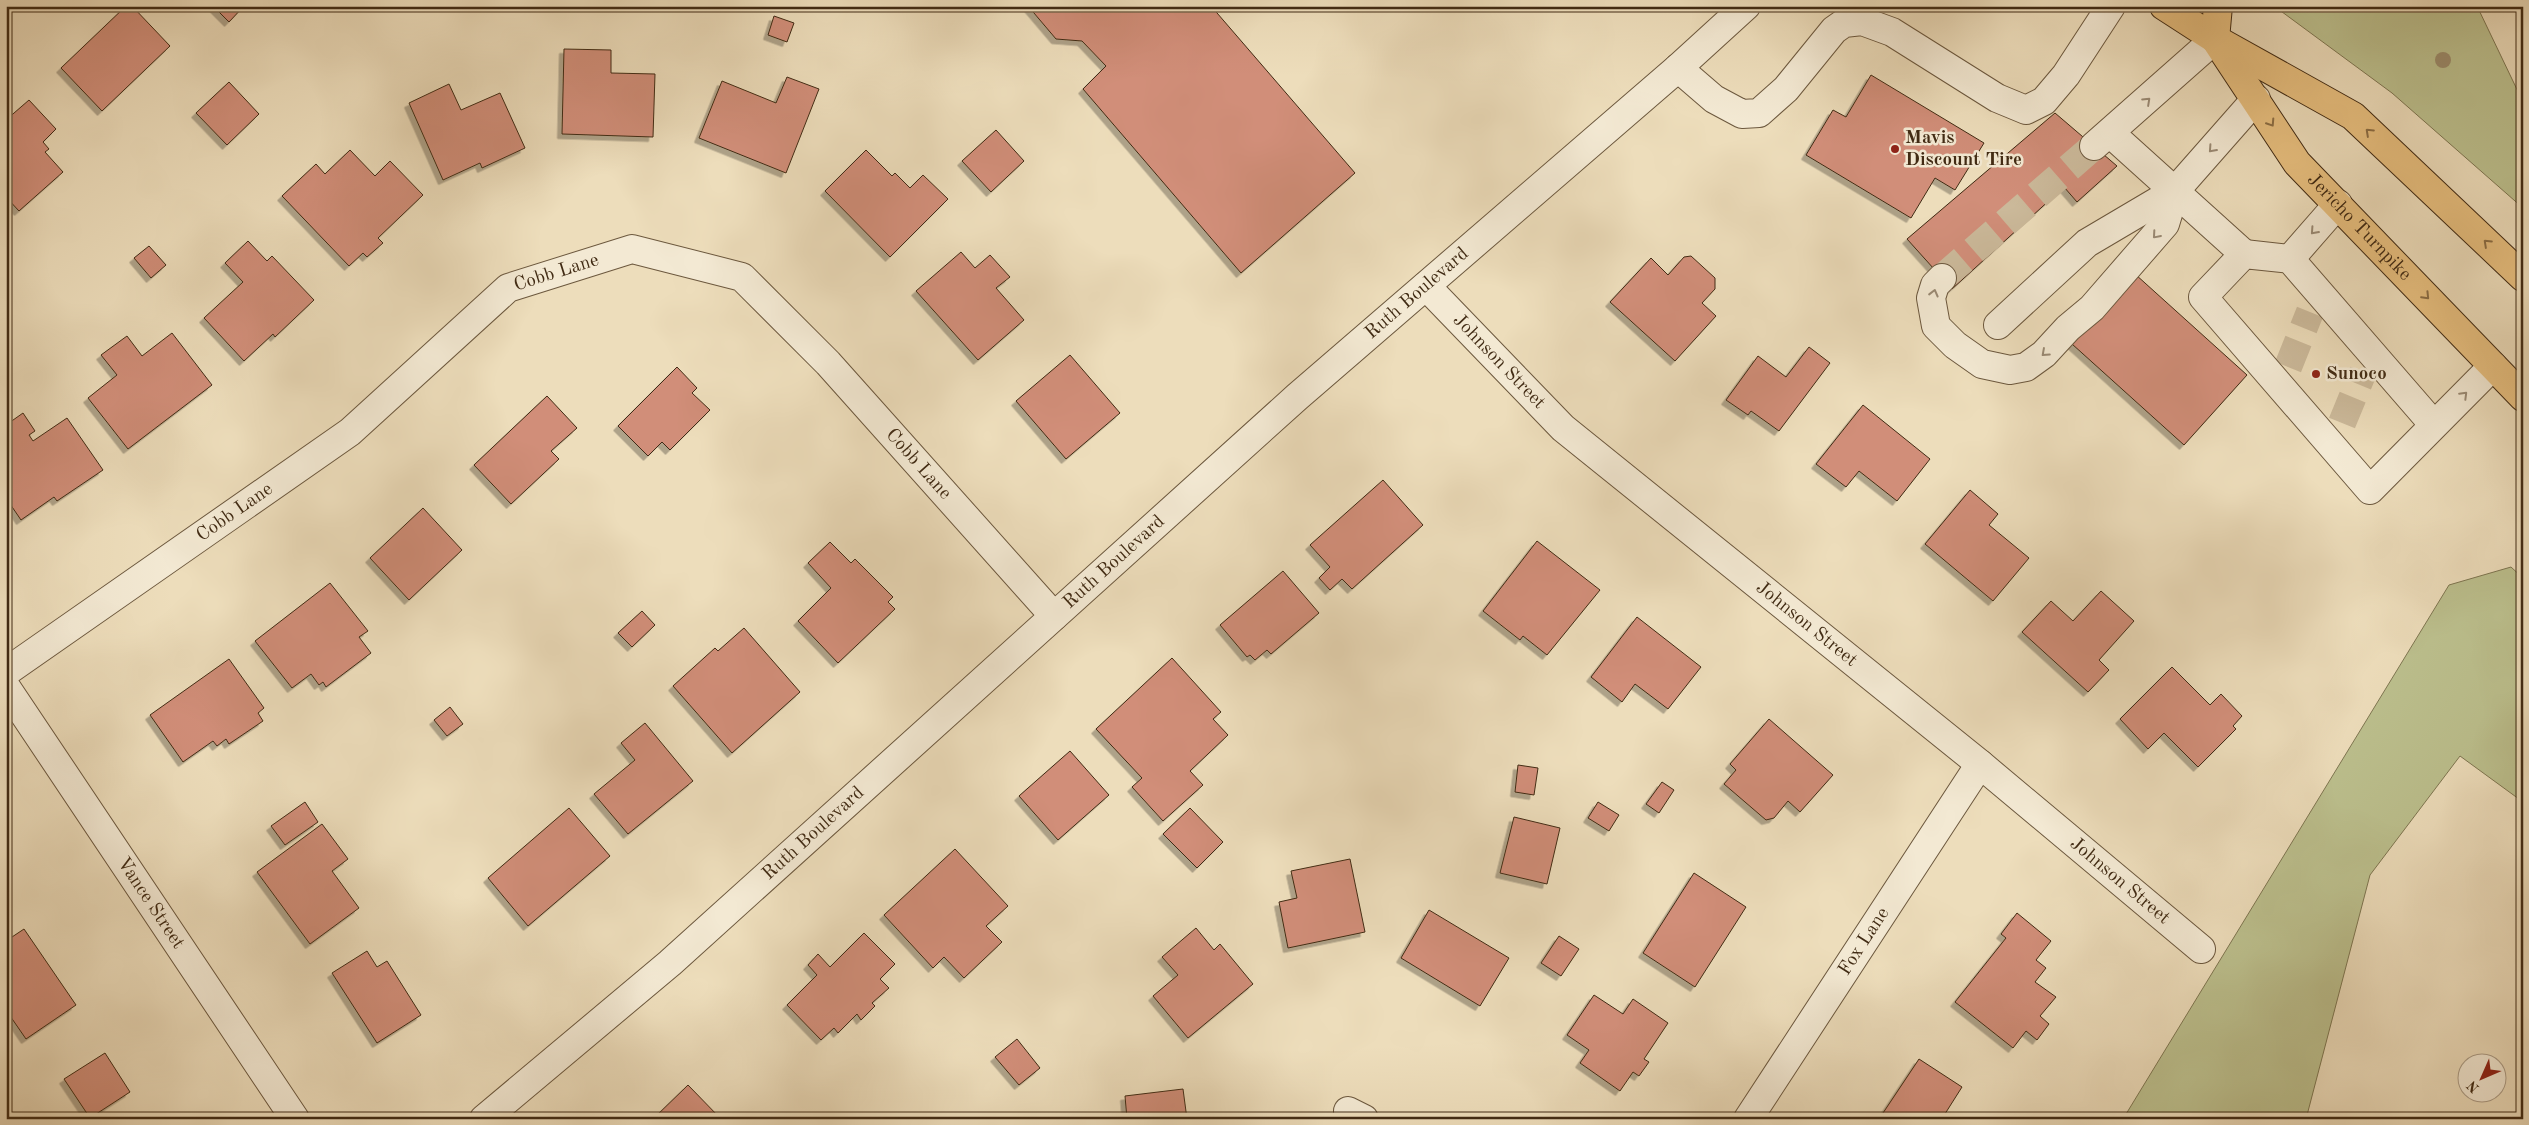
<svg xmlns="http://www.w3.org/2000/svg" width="2529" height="1125" viewBox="0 0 2529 1125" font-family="'Old Standard TT',serif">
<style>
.green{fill:#bcc08e;stroke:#7e7651}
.building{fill:#d18e79;stroke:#412b14;filter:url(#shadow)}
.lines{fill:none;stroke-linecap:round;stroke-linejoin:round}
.minor-tunnel{stroke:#cbb99a;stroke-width:28;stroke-dasharray:28 14;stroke-linecap:butt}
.minor-casing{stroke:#6c583e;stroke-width:30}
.major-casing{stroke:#412b14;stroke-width:30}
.minor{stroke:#f3e9d3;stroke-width:28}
.major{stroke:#e6be7e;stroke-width:28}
.tree{fill:#9c8c6c}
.oneway{stroke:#9a8a74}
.oneway2{stroke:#8b6d44}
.poi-dot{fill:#8f2418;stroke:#f3e9d3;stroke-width:2}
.labels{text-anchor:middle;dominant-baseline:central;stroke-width:5;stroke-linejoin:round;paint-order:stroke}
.poi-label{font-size:19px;font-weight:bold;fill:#412b14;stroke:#f3e9d3;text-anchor:start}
.street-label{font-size:19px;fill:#412b14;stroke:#f3e9d3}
</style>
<defs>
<filter id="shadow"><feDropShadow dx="-4.5" dy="4.5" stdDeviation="0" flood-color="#0004"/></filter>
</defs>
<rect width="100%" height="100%" fill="#edddbb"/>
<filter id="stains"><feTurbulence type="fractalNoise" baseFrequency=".004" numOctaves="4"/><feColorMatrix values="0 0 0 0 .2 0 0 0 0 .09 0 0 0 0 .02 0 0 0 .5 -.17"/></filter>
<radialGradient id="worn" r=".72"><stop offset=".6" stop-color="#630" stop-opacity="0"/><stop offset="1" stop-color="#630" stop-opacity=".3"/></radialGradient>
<g class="green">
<polygon points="2274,6 2477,6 2523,102 2523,208 2392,93"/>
<polygon points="2511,567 2523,578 2523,802 2460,756 2370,875 2306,1119 2123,1119 2449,585"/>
</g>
<g class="building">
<polygon points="126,6 132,6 170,46 102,111 61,68"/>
<polygon points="213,6 244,6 229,22"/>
<polygon points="1028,6 1211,6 1355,173 1241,273 1083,89 1106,66 1082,41 1056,39"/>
<polygon points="774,16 794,23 787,42 768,35"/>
<polygon points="564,49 611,50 611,73 655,74 653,137 562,134"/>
<polygon points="1871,75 1984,143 1955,190 1935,178 1911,218 1806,155 1833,110 1846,117"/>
<polygon points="787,77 819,89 786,173 699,138 722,81 776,103"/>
<polygon points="229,82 259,114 227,145 196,113"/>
<polygon points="449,84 461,110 500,93 525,148 482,168 480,163 443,180 409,103"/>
<polygon points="29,100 56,129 43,142 49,149 45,152 63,172 19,211 6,197 6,120"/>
<polygon points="2055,113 2117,166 2077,202 2064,187 1952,289 1907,239"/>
<polygon points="996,130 1024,161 991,192 962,161"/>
<polygon points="350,150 375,176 390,161 423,195 378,238 383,243 367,257 363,253 349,266 282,196 316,164 325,174"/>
<polygon points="866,150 892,176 895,173 910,188 923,175 948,199 890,257 825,191"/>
<polygon points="248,241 267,261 272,256 314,300 275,337 273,334 244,361 204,318 243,282 225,263"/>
<polygon points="149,246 166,265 151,278 134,258"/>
<polygon points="961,252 975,268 990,255 1010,277 996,288 1024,320 978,360 916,291"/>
<polygon points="1691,256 1715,278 1715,289 1702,303 1716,316 1675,361 1610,302 1651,258 1668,275 1684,257"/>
<polygon points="2135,274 2247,375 2184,445 2072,344"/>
<polygon points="172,333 212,385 128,449 88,398 117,375 101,355 127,336 142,356"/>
<polygon points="1809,347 1830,363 1779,431 1751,411 1748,415 1726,400 1758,356 1786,377"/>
<polygon points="1070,355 1120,413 1066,459 1016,401"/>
<polygon points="677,367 697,388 692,393 710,410 670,450 662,442 648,456 618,426"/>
<polygon points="547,396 577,428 551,451 559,459 511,504 474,465"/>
<polygon points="1863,405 1930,459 1897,501 1859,471 1846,487 1816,464"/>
<polygon points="23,413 35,431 29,435 33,441 67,418 103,470 57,501 54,497 21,520 6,498 6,425"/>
<polygon points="1383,480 1423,525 1352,589 1342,579 1330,590 1319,578 1330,567 1310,545"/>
<polygon points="1970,490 1998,514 1989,525 2029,558 1993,601 1925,544"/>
<polygon points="423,508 462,550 409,600 370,558"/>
<polygon points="1537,541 1600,590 1547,655 1523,636 1520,640 1483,611"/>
<polygon points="830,542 851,563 855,559 893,597 888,602 895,609 838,663 798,621 831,588 808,563"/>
<polygon points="1283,571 1319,613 1271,654 1267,650 1255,660 1250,655 1247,657 1220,625"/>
<polygon points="330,583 368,631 359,637 371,653 326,687 323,682 319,685 311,674 292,688 255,641"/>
<polygon points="2101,591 2134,621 2099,660 2109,670 2088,692 2022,632 2051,601 2073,621"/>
<polygon points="642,611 655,625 632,647 618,633"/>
<polygon points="1637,617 1701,667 1668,709 1635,684 1622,702 1591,677"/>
<polygon points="744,628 800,692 732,753 673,686 715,648 718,651"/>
<polygon points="1172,658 1221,712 1213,719 1228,735 1190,771 1203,785 1163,821 1132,787 1142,778 1096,729"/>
<polygon points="229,659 264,708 258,713 263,721 229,744 226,739 217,746 213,741 183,762 150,715"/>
<polygon points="2172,667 2210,705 2221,694 2242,716 2233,726 2236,729 2198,767 2164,733 2148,749 2120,719"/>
<polygon points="450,707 463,724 447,736 434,720"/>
<polygon points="1769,719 1833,775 1800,812 1788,801 1774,818 1766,820 1724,784 1736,770 1730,764"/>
<polygon points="645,723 693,781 628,834 594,794 635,760 621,743"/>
<polygon points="1070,751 1109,795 1058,840 1019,796"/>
<polygon points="1518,765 1538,768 1534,795 1515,792"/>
<polygon points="1662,782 1674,790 1659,813 1646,804"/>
<polygon points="305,802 318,822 285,845 271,826"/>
<polygon points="1598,802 1619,815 1609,831 1588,818"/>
<polygon points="569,808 610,856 528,926 488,878"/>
<polygon points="1190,808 1223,842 1197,868 1163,834"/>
<polygon points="1514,817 1560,828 1547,884 1500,873"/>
<polygon points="322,824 348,859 332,871 359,908 310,944 257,872"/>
<polygon points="955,849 1008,906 986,926 1002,942 964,978 944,957 933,968 884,915"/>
<polygon points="1350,859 1365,932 1288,948 1279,902 1297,898 1291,871"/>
<polygon points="1694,873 1746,907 1695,987 1643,953"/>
<polygon points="1429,910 1509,958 1480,1006 1401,958"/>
<polygon points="2017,913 2051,941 2036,960 2046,968 2035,982 2056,997 2040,1016 2049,1024 2037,1040 2026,1031 2013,1048 1955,1002 2006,938 2001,934"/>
<polygon points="1196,928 1214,950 1220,944 1253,984 1188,1038 1153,996 1178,975 1162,957"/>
<polygon points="24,929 76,1005 26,1039 6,1010 6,941"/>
<polygon points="864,933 895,964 880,979 889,988 872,1003 875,1006 861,1020 857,1014 838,1033 834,1028 821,1040 787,1005 817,975 808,965 818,954 830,967"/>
<polygon points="1559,936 1579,949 1561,976 1541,963"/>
<polygon points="367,951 377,967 387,961 421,1015 377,1043 332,973"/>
<polygon points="1594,995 1623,1014 1633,999 1668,1023 1644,1059 1649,1062 1639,1076 1633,1072 1620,1091 1580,1063 1589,1050 1567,1035"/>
<polygon points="1017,1039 1040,1068 1019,1085 995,1057"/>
<polygon points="105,1053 130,1092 90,1118 64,1079"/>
<polygon points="1919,1059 1962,1087 1943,1117 1945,1119 1892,1119 1883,1113"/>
<polygon points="688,1085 721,1119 653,1119"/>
<polygon points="1183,1089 1187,1119 1127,1119 1125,1096"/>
</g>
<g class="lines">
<g class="minor-tunnel">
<polyline points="1942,278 2094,146"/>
<polyline points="2288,367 2310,312"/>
<polyline points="2342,423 2363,372"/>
</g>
<defs>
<g id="minor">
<polyline points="1678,68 1714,99 1742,114 1759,113 1786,89 1834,30 1844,23 1862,21 1892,32 1997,98 2026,110 2044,101 2066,75 2111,6"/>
<polyline points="2110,133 2244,254"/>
<polyline points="2094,146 2215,39"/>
<polyline points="2290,259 2338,204"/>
<polyline points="1942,278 1935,285 1931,298 1936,326 1955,345 1982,364 2010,370 2026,367 2044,354 2068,328 2092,308 2165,224 2175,191"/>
<path id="s1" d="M 1426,286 L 1563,428 L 1980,764 L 2201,949"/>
<polyline points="1998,325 2087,243 2175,191 2256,99"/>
<polyline points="2434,425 2290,259 2244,254 2203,297 2370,490 2493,366"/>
<path id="s2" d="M 6,672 L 350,432 L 508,288 L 632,249 L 742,277 L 828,363 L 1054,616"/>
<path id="s3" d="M 6,687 L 295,1119"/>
<polyline points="1348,1111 1364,1119"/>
<path id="s4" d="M 484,1119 L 670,963 L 1297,397 L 1678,68 L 1746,6"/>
<path id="s5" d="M 1748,1119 L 1980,764"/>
</g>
<g id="major">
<polyline points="2164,6 2215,39 2353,116 2523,277"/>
<path id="s6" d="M 2215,39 L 2297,163 L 2523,397"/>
<polyline points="2215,39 2218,6"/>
</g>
</defs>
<use href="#minor" class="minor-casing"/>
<use href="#major" class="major-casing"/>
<use href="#minor" class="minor"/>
<use href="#major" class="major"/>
</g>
<circle class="tree" cx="2443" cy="60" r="8"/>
<defs><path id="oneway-chevron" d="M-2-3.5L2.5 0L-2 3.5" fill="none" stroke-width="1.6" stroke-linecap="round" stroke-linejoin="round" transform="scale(1.25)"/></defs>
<g class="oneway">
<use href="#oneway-chevron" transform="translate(2147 101) rotate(-43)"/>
<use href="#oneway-chevron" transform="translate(2212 149) rotate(132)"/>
<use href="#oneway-chevron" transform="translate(2314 231) rotate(132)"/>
<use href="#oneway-chevron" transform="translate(2156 235) rotate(131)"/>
<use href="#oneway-chevron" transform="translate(1934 293) rotate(-76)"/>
<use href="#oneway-chevron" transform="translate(2045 353) rotate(138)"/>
<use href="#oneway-chevron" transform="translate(2464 395) rotate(-45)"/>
</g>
<g class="oneway2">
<use href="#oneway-chevron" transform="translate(2271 123) rotate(57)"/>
<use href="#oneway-chevron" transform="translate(2369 132) rotate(-137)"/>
<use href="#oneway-chevron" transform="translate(2487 243) rotate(-137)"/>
<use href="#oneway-chevron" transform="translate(2426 296) rotate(46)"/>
</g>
<g class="poi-dot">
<circle cx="1895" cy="149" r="5"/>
<circle cx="2316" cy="374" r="5"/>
</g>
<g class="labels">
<g class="poi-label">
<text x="1905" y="138">Mavis<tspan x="1905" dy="22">Discount Tire</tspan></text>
<text x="2326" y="374">Sunoco</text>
</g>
<g class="street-label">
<text stroke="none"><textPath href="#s6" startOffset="238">Jericho Turnpike</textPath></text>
<text stroke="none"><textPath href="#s2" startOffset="684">Cobb Lane</textPath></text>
<text stroke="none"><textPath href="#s4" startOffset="1246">Ruth Boulevard</textPath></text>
<text stroke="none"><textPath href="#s1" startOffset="105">Johnson Street</textPath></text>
<text stroke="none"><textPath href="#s2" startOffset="1134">Cobb Lane</textPath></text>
<text stroke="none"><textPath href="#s2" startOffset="279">Cobb Lane</textPath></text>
<text stroke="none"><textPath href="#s4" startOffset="841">Ruth Boulevard</textPath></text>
<text stroke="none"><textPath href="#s1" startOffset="510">Johnson Street</textPath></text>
<text stroke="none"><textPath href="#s4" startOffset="436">Ruth Boulevard</textPath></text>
<text stroke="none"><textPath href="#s1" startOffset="915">Johnson Street</textPath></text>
<text stroke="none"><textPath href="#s3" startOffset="260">Vance Street</textPath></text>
<text stroke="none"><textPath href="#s5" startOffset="212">Fox Lane</textPath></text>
</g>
</g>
<rect width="2529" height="1125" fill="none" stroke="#edddbb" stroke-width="25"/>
<rect x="8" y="8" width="2514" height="1110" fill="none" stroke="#412b14" stroke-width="2.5"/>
<rect x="12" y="12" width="2504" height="1100" fill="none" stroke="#412b14"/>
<g transform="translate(2482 1078) rotate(225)"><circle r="24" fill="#f3e9d3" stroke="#ac9d87"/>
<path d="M0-4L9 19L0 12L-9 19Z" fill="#8f2418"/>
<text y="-8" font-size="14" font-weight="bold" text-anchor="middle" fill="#412b14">N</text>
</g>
<rect width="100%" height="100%" filter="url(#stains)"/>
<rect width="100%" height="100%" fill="url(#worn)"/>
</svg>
